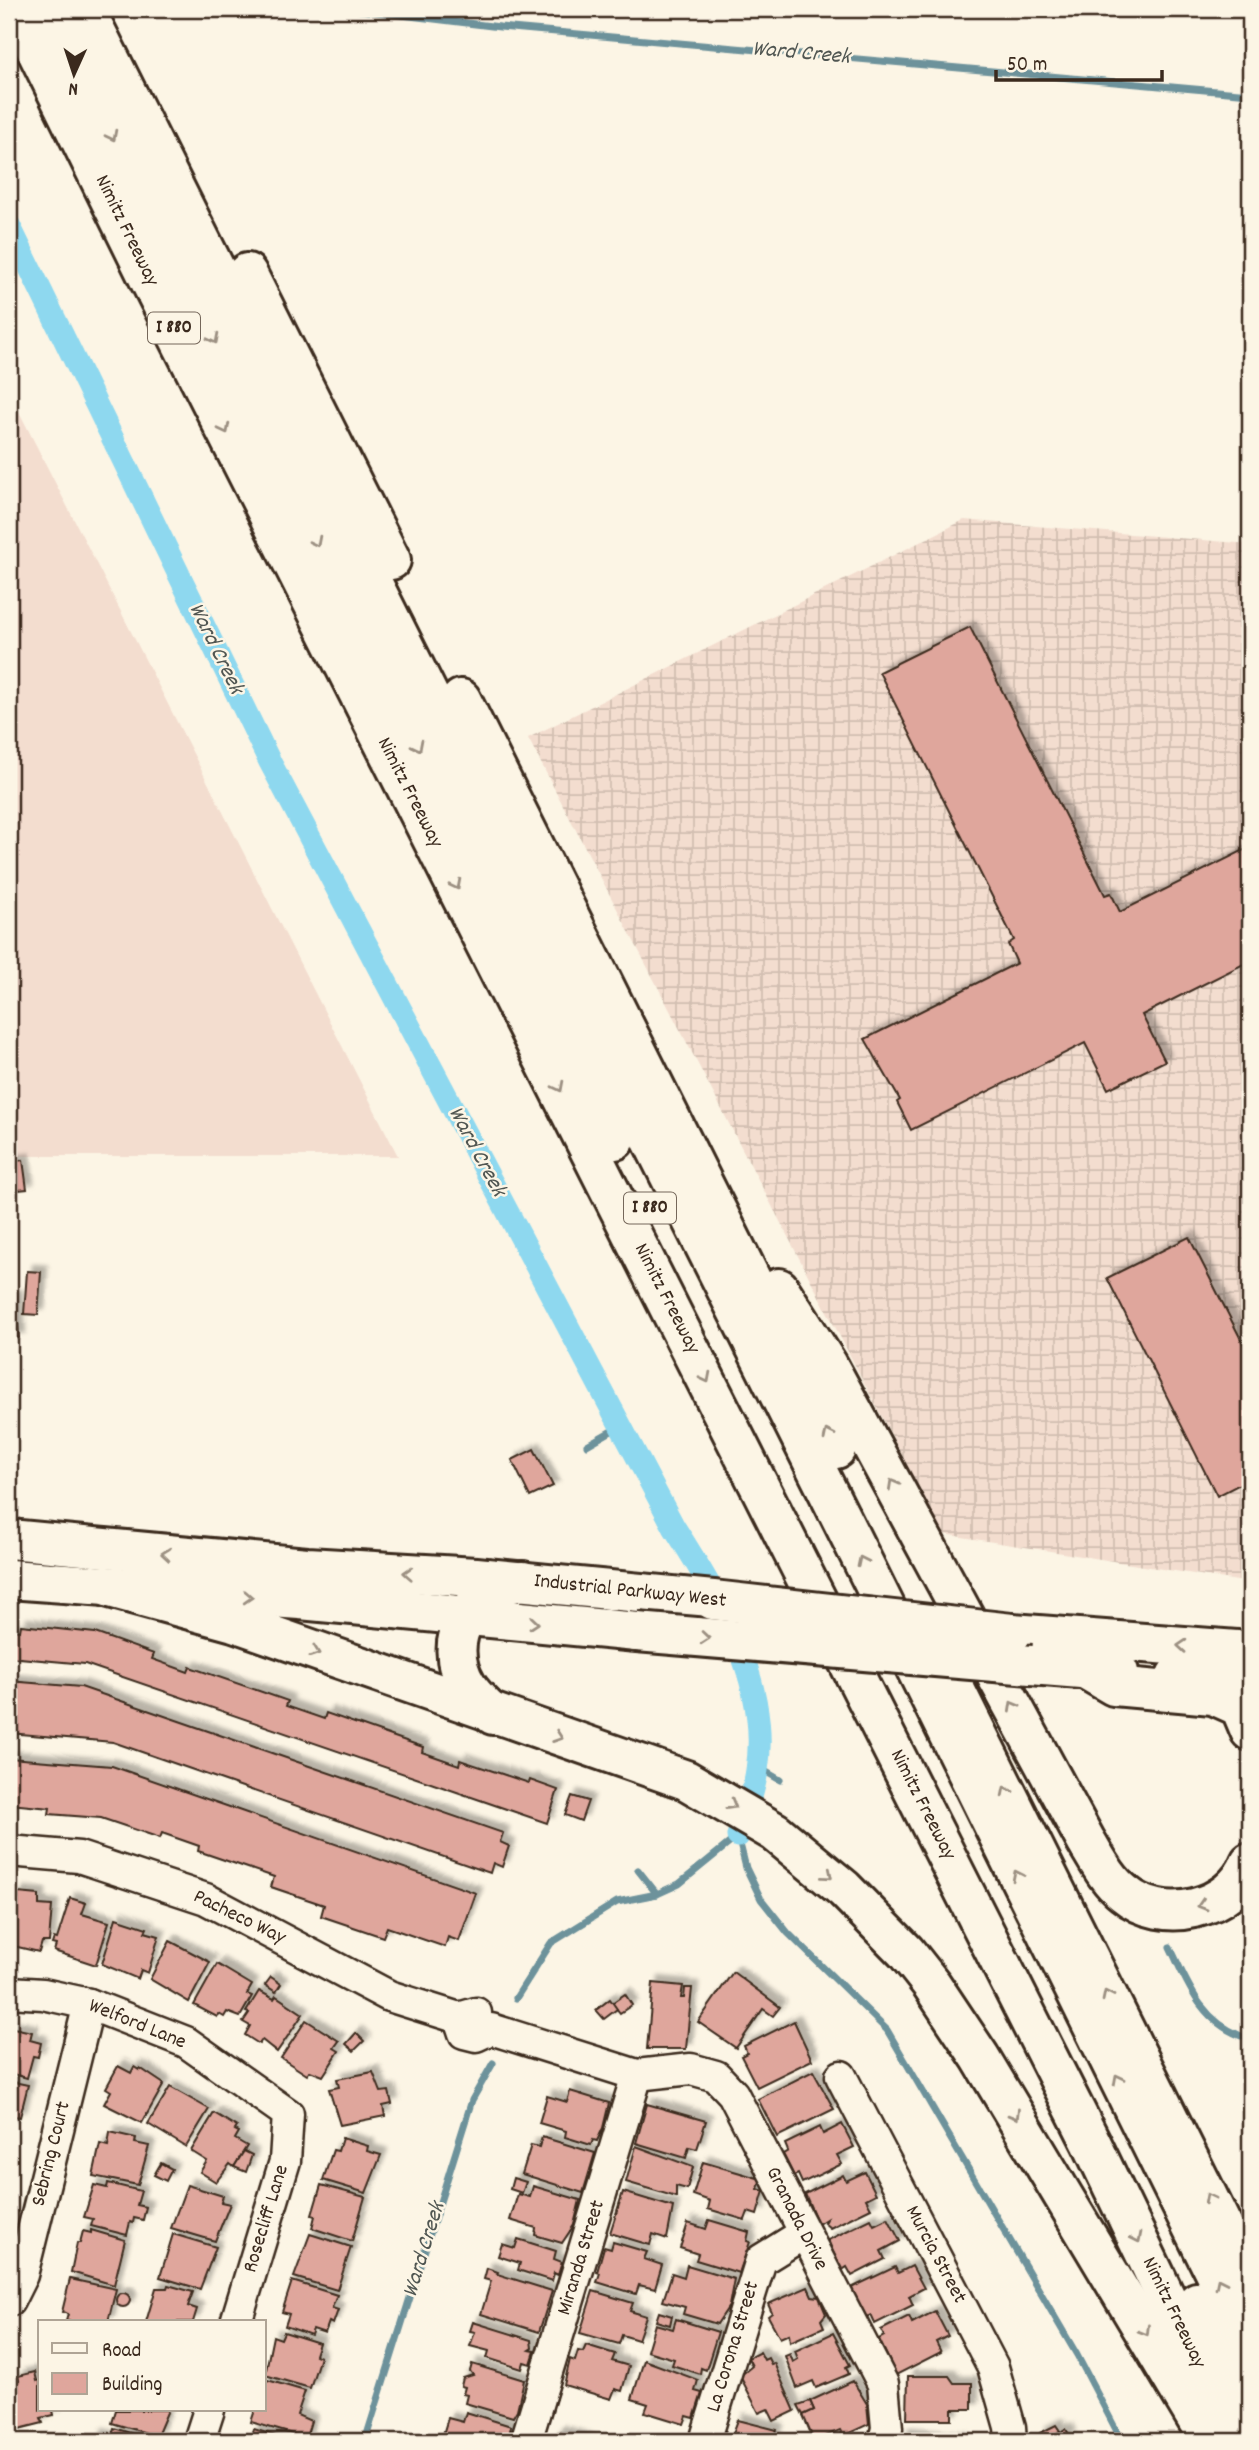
<svg xmlns="http://www.w3.org/2000/svg" width="1259" height="2450" viewBox="0 0 1259 2450" font-family="Dekko,sans-serif">
<style>
.built{fill:#f3ddcf}
.industrial{fill:url(#industrial-grid)}
.lines{fill:none;stroke-linecap:round;stroke-linejoin:round}
.stream{stroke:#6d929b;stroke-width:7}
.canal{stroke:#8ed8ef;stroke-width:23}
.building{fill:#dfa69c;stroke:#3b2a1e;stroke-width:2;filter:url(#shadow)}
.minor-casing{stroke:#3b2a1e;stroke-width:35}
.major-casing{stroke:#3b2a1e;stroke-width:44}
.highway-casing{stroke:#3b2a1e;stroke-width:44}
.minor{stroke:#fcf5e5;stroke-width:30}
.major{stroke:#fcf5e5;stroke-width:38}
.highway{stroke:#fcf5e5;stroke-width:38}
.major-bridge-casing{stroke:#3b2a1e;stroke-width:44;stroke-linecap:butt}
.major-bridge{stroke:#fcf5e5;stroke-width:38}
.oneway{stroke:#9c9082}
.labels{text-anchor:middle;dominant-baseline:central;stroke-width:5;stroke-linejoin:round;paint-order:stroke}
.shield{fill:#fcf5e5;stroke:#75675a;stroke-width:2}
.shield-label{font-size:19px;font-weight:bold;fill:#3b2a1e}
.street-label{font-size:21px;fill:#3b2a1e;stroke:#fcf5e5}
.water-label{font-size:23px;font-style:italic;fill:#505652;stroke:#fcf5e5}
</style>
<defs>
<pattern id="industrial-grid" width="8" height="8" patternUnits="userSpaceOnUse" patternTransform="scale(1.75)"><rect width="8" height="8" fill="#f3ddcf"/><path d="M0 4h8M4 0v8" fill="none" stroke="#d1beb1"/></pattern>
<filter id="shadow"><feDropShadow dx="6" dy="-6" stdDeviation="2" flood-color="#0004"/></filter>
</defs>
<rect width="100%" height="100%" fill="#fcf5e5"/>
<filter id="ink" filterUnits="userSpaceOnUse"><feTurbulence type="fractalNoise" baseFrequency=".0143" numOctaves="2"/><feDisplacementMap in="SourceGraphic" scale="14" xChannelSelector="R" yChannelSelector="G"/><feConvolveMatrix kernelMatrix="1 2 1 2 8 2 1 2 1" color-interpolation-filters="sRGB"/></filter>
<g filter="url(#ink)">
<polygon class="built" points="9,392 398,1156 9,1156"/>
<polygon class="industrial" points="964,520 1250,544 1250,1583 943,1534 528,738"/>
<g class="lines">
<g class="stream">
<polyline points="352,9 500,27 1250,94"/>
<polyline points="587,1445 622,1425"/>
<polyline points="758,1767 780,1780"/>
<polyline points="638,1870 657,1894"/>
<path d="M 1170,1947 C 1188,1984 1200,2020 1241,2036"/>
<polyline points="516,1998 551,1943 617,1902 657,1894 679,1884 738,1836 746,1868 761,1899 788,1933 887,2030 1077,2355 1122,2441"/>
<polyline points="365,2441 472,2100 493,2063"/>
</g>
<path class="canal" d="M 9,225 L 270,762 L 674,1527 C 718,1596 771,1684 757,1770 C 754,1793 745,1815 738,1836"/>
</g>
<g class="building">
<polygon points="970,627 1105,895 1111,893 1120,912 1250,847 1250,961 1142,1015 1165,1061 1108,1089 1085,1043 911,1130 897,1102 900,1100 865,1039 1017,963 1008,944 1014,940 879,672"/>
<polygon points="23,1160 27,1189 9,1191 9,1162"/>
<polygon points="1189,1237 1250,1357 1250,1479 1217,1496 1107,1278"/>
<polygon points="27,1271 41,1272 38,1315 24,1314"/>
<polygon points="16,1296 19,1338 9,1339 9,1297"/>
<polygon points="534,1449 553,1486 530,1497 512,1460"/>
<polygon points="21,1625 95,1633 154,1654 152,1659 188,1672 190,1667 288,1701 286,1706 324,1719 326,1713 423,1747 422,1752 459,1765 460,1760 529,1783 530,1780 558,1790 547,1823 85,1664 9,1657 9,1630 20,1631"/>
<polygon points="9,1681 81,1687 503,1833 500,1842 509,1846 502,1867 493,1863 490,1873 113,1742 9,1733"/>
<polygon points="9,1758 112,1766 476,1893 459,1941 448,1937 445,1947 387,1927 383,1937 321,1916 324,1905 271,1887 274,1877 198,1851 199,1846 162,1833 160,1838 101,1818 49,1814 50,1808 10,1804 9,1810"/>
<polygon points="572,1796 588,1801 581,1821 565,1815"/>
<polygon points="18,1893 39,1895 39,1905 52,1906 49,1942 42,1942 39,1952 9,1945 9,1898 18,1899"/>
<polygon points="70,1898 86,1903 82,1914 109,1922 96,1965 54,1951 56,1945 52,1944 54,1938 57,1939"/>
<polygon points="116,1918 147,1928 145,1932 159,1936 148,1973 141,1970 138,1979 102,1964"/>
<polygon points="170,1941 210,1962 189,2002 150,1979"/>
<polygon points="217,1964 252,1985 247,1994 252,1996 240,2017 227,2012 224,2017 219,2014 217,2017 194,2005"/>
<polygon points="733,1972 780,2007 773,2016 763,2009 736,2048 698,2022"/>
<polygon points="271,1977 281,1984 276,1992 265,1985"/>
<polygon points="653,1983 683,1986 681,1998 684,1998 685,1988 692,1988 686,2049 647,2049"/>
<polygon points="259,1991 274,1999 276,1996 303,2014 277,2052 262,2040 259,2044 245,2035 250,2026 243,2022 249,2013 246,2012"/>
<polygon points="625,1994 632,2005 620,2013 612,2003"/>
<polygon points="610,1999 617,2009 604,2019 596,2010"/>
<polygon points="306,2020 339,2041 334,2048 339,2051 323,2076 310,2071 307,2075 281,2058"/>
<polygon points="794,2021 812,2060 757,2087 741,2056 747,2053 744,2046"/>
<polygon points="9,2027 32,2032 30,2040 41,2043 38,2057 33,2056 27,2078 9,2073"/>
<polygon points="356,2033 364,2041 354,2051 346,2044"/>
<polygon points="118,2066 131,2073 134,2067 139,2070 140,2068 164,2084 142,2123 104,2104 111,2091 106,2088"/>
<polygon points="813,2071 834,2109 777,2137 758,2099"/>
<polygon points="373,2072 381,2092 389,2091 392,2104 383,2106 385,2116 340,2125 329,2089 339,2087 337,2079"/>
<polygon points="9,2081 28,2085 20,2117 15,2116 9,2127"/>
<polygon points="170,2087 209,2109 186,2147 148,2124"/>
<polygon points="570,2091 609,2103 603,2128 597,2141 593,2140 591,2145 565,2137 566,2131 539,2123 547,2096 567,2102"/>
<polygon points="647,2104 706,2121 697,2149 689,2147 686,2158 636,2143"/>
<polygon points="214,2113 237,2127 235,2130 239,2132 235,2139 247,2146 234,2167 230,2164 216,2182 200,2172 207,2161 191,2151"/>
<polygon points="842,2124 854,2147 837,2155 842,2164 802,2183 798,2174 794,2176 783,2154 788,2151 785,2144 820,2127 823,2134"/>
<polygon points="110,2132 136,2138 135,2143 149,2146 138,2185 93,2176 100,2144 108,2146"/>
<polygon points="542,2137 595,2153 583,2193 522,2174 531,2145 539,2147"/>
<polygon points="342,2138 368,2146 367,2151 381,2155 366,2193 323,2180 333,2150 338,2151"/>
<polygon points="636,2146 693,2167 687,2189 676,2186 676,2197 626,2182"/>
<polygon points="244,2151 252,2155 246,2172 234,2167"/>
<polygon points="703,2162 761,2179 758,2189 764,2191 757,2215 748,2212 745,2220 708,2209 710,2201 693,2195"/>
<polygon points="161,2163 172,2169 166,2181 154,2175"/>
<polygon points="865,2172 876,2194 866,2199 871,2208 830,2228 824,2223 826,2219 818,2224 805,2194 843,2175 846,2181"/>
<polygon points="513,2178 526,2182 522,2193 510,2189"/>
<polygon points="108,2183 141,2191 137,2205 146,2207 143,2220 134,2218 133,2223 130,2222 127,2235 91,2226 93,2219 84,2217 94,2185 107,2188"/>
<polygon points="187,2185 223,2196 221,2202 230,2204 215,2241 171,2228"/>
<polygon points="321,2185 365,2197 352,2241 312,2228 315,2216 312,2215"/>
<polygon points="533,2186 580,2200 574,2225 562,2243 535,2235 536,2228 510,2220 518,2194 530,2197"/>
<polygon points="623,2192 673,2207 667,2239 653,2234 650,2245 610,2233"/>
<polygon points="888,2218 900,2241 881,2251 885,2259 852,2276 847,2267 841,2271 828,2240 871,2219 874,2225"/>
<polygon points="709,2220 749,2232 747,2241 750,2242 739,2273 696,2260 698,2254 680,2248 688,2223 706,2229"/>
<polygon points="91,2230 125,2240 114,2285 71,2272 77,2243 80,2243 83,2231 91,2233"/>
<polygon points="173,2234 216,2247 200,2289 160,2277"/>
<polygon points="310,2234 351,2247 337,2290 294,2277"/>
<polygon points="518,2239 556,2251 554,2259 562,2262 558,2275 554,2273 552,2281 518,2270 520,2263 498,2256 502,2244 515,2248"/>
<polygon points="613,2242 647,2252 644,2259 662,2265 655,2289 639,2285 636,2294 597,2282 600,2273 597,2272 604,2247 611,2249"/>
<polygon points="687,2265 734,2279 729,2306 717,2324 683,2314 685,2307 663,2301 672,2273 684,2277"/>
<polygon points="912,2266 924,2288 909,2296 913,2305 875,2324 871,2315 864,2318 851,2288 895,2267 898,2273"/>
<polygon points="487,2268 498,2272 497,2274 552,2291 539,2332 481,2314 491,2281 484,2279"/>
<polygon points="70,2279 116,2289 108,2322 66,2321 68,2314 62,2312"/>
<polygon points="292,2281 337,2295 332,2308 338,2310 333,2324 329,2322 325,2333 313,2329 311,2335 285,2326 289,2314 282,2312"/>
<polygon points="168,2285 193,2292 188,2306 197,2309 193,2322 146,2322 156,2288 167,2288"/>
<polygon points="808,2287 812,2296 819,2297 826,2314 821,2320 824,2327 790,2342 789,2334 780,2338 768,2316 772,2313 768,2304"/>
<polygon points="593,2291 633,2303 630,2311 646,2316 638,2340 622,2335 619,2344 580,2333"/>
<circle cx="123" cy="2300" r="7"/>
<polygon points="935,2311 948,2336 936,2342 941,2352 896,2375 879,2339 884,2336 881,2330 909,2316 912,2323"/>
<polygon points="659,2312 672,2316 670,2325 656,2321"/>
<polygon points="676,2319 718,2332 706,2370 701,2368 700,2374 672,2365 674,2359 647,2351 655,2324 673,2329"/>
<polygon points="473,2322 531,2340 532,2348 529,2350 535,2351 531,2364 524,2362 522,2369 487,2358 489,2351 470,2346 475,2332 470,2331"/>
<polygon points="284,2332 319,2343 315,2355 320,2357 310,2388 265,2375 273,2336 281,2339"/>
<polygon points="833,2333 850,2365 846,2367 849,2374 816,2388 813,2381 797,2388 785,2356 790,2354 793,2362 798,2359 795,2351"/>
<polygon points="586,2345 615,2354 612,2361 629,2366 622,2391 615,2389 611,2399 564,2385 570,2359 575,2361 578,2351 583,2352"/>
<polygon points="760,2352 764,2360 768,2358 771,2364 774,2363 795,2411 774,2421 768,2409 759,2413 740,2376 752,2366 748,2358"/>
<polygon points="644,2360 698,2380 695,2391 702,2393 694,2418 687,2416 684,2424 645,2412 648,2404 632,2399"/>
<polygon points="472,2364 524,2380 517,2410 513,2417 465,2403 467,2395 463,2394 465,2387 461,2386 463,2378 473,2375 470,2371"/>
<polygon points="35,2372 37,2381 40,2380 40,2410 53,2410 54,2415 41,2418 43,2423 11,2431 9,2383 19,2380 18,2376"/>
<polygon points="908,2376 949,2376 954,2383 972,2383 972,2409 952,2409 952,2419 907,2419"/>
<polygon points="264,2379 305,2391 297,2415 311,2421 306,2438 251,2422 255,2410 264,2410"/>
<polygon points="853,2381 867,2404 869,2424 843,2436 840,2430 814,2441 803,2415 814,2410 810,2401"/>
<polygon points="810,2401 814,2410 803,2415 798,2405"/>
<polygon points="116,2410 168,2410 157,2436 112,2423"/>
<polygon points="466,2412 511,2426 508,2441 441,2441 448,2418 463,2422"/>
<polygon points="738,2420 777,2430 774,2441 730,2441"/>
<polygon points="1056,2425 1060,2431 1044,2440 1040,2433"/>
<polygon points="114,2428 156,2441 95,2441 97,2434 111,2438"/>
<polygon points="254,2429 288,2440 288,2441 250,2441"/>
<polygon points="1066,2429 1070,2436 1060,2441 1045,2441"/>
<polygon points="558,2432 589,2441 552,2441"/>
<polygon points="903,2434 962,2439 962,2441 902,2441"/>
</g>
<g class="lines">
<defs>
<g id="minor">
<polyline points="9,1851 79,1857 206,1899 389,1996 459,2018 476,2013"/>
<polyline points="9,1992 43,1994 89,2004 186,2042 288,2114 285,2161 236,2322"/>
<polyline points="459,2018 464,2033 476,2036 491,2029 637,2075 691,2069 716,2076 733,2094 883,2384 887,2428 884,2441"/>
<polyline points="841,2076 993,2367 1010,2427 1011,2441"/>
<polyline points="9,2301 22,2275 89,2004"/>
<polyline points="199,2441 209,2410"/>
<polyline points="526,2441 637,2075"/>
<polyline points="705,2441 761,2260 803,2234"/>
</g>
<g id="major">
<polyline points="9,1539 307,1567 476,1577 713,1600"/>
<polyline points="9,1579 300,1600 637,1632"/>
<polyline points="1012,1633 1250,1651"/>
<polyline points="1031,1665 1119,1672"/>
<polyline points="1176,1676 1250,1683"/>
</g>
<g id="highway">
<polyline points="16,9 150,281 1091,2142 1235,2441"/>
<polyline points="49,9 615,1140"/>
<polyline points="85,9 861,1558 1250,2344"/>
<polyline points="247,273 391,560"/>
<polyline points="461,699 836,1449"/>
<path d="M 779,1288 L 828,1365 L 1086,1841 C 1097,1859 1107,1880 1124,1893 C 1163,1926 1232,1910 1250,1862"/>
<polyline points="110,1588 234,1622 686,1780 775,1832 844,1889 906,1952 932,1985 980,2057 1208,2438"/>
<polyline points="928,1635 1250,2281"/>
<polyline points="1085,1669 1114,1686 1213,1695 1240,1707 1250,1731"/>
<path d="M 493,1715 C 485,1706 474,1697 467,1686 C 438,1640 473,1586 523,1581"/>
<polyline points="1197,2302 1250,2408"/>
</g>
</defs>
<use href="#minor" class="minor-casing"/>
<use href="#major" class="major-casing"/>
<use href="#highway" class="highway-casing"/>
<use href="#minor" class="minor"/>
<use href="#major" class="major"/>
<use href="#highway" class="highway"/>
<defs>
<g id="major-bridge">
<polyline points="713,1600 1012,1633"/>
<polyline points="637,1632 1031,1665"/>
</g>
</defs>
<use href="#major-bridge" class="major-bridge-casing"/>
<use href="#major-bridge" class="major-bridge"/>
</g>
<defs><path id="oneway-chevron" d="M-2-3.5L2.5 0L-2 3.5" fill="none" stroke-width="1.6" stroke-linecap="round" stroke-linejoin="round" transform="scale(1.75)"/></defs>
<g class="oneway">
<use href="#oneway-chevron" transform="translate(112 136) rotate(63)"/>
<use href="#oneway-chevron" transform="translate(214 339) rotate(63)"/>
<use href="#oneway-chevron" transform="translate(225 429) rotate(63)"/>
<use href="#oneway-chevron" transform="translate(316 542) rotate(63)"/>
<use href="#oneway-chevron" transform="translate(418 746) rotate(63)"/>
<use href="#oneway-chevron" transform="translate(456 885) rotate(63)"/>
<use href="#oneway-chevron" transform="translate(559 1087) rotate(63)"/>
<use href="#oneway-chevron" transform="translate(706 1378) rotate(63)"/>
<use href="#oneway-chevron" transform="translate(828 1434) rotate(-116)"/>
<use href="#oneway-chevron" transform="translate(893 1484) rotate(-119)"/>
<use href="#oneway-chevron" transform="translate(166 1554) rotate(-175)"/>
<use href="#oneway-chevron" transform="translate(862 1561) rotate(-116)"/>
<use href="#oneway-chevron" transform="translate(408 1573) rotate(-177)"/>
<use href="#oneway-chevron" transform="translate(248 1597) rotate(3)"/>
<use href="#oneway-chevron" transform="translate(534 1623) rotate(5)"/>
<use href="#oneway-chevron" transform="translate(705 1638) rotate(5)"/>
<use href="#oneway-chevron" transform="translate(1182 1646) rotate(-176)"/>
<use href="#oneway-chevron" transform="translate(315 1652) rotate(20)"/>
<use href="#oneway-chevron" transform="translate(1013 1706) rotate(-119)"/>
<use href="#oneway-chevron" transform="translate(558 1737) rotate(19)"/>
<use href="#oneway-chevron" transform="translate(1006 1791) rotate(-116)"/>
<use href="#oneway-chevron" transform="translate(732 1805) rotate(30)"/>
<use href="#oneway-chevron" transform="translate(828 1875) rotate(40)"/>
<use href="#oneway-chevron" transform="translate(1017 1875) rotate(-116)"/>
<use href="#oneway-chevron" transform="translate(1202 1905) rotate(163)"/>
<use href="#oneway-chevron" transform="translate(1107 1995) rotate(-116)"/>
<use href="#oneway-chevron" transform="translate(1118 2079) rotate(-117)"/>
<use href="#oneway-chevron" transform="translate(1015 2115) rotate(59)"/>
<use href="#oneway-chevron" transform="translate(1209 2198) rotate(-117)"/>
<use href="#oneway-chevron" transform="translate(1137 2238) rotate(64)"/>
<use href="#oneway-chevron" transform="translate(1220 2283) rotate(-116)"/>
<use href="#oneway-chevron" transform="translate(1145 2331) rotate(59)"/>
</g>
</g>
<g class="labels">
<g class="shield">
<rect x="148" y="312.5" width="52" height="31" rx="5"/>
<rect x="624" y="1192.5" width="52" height="31" rx="5"/>
</g>
<g class="shield-label">
<text x="174" y="328">I 880</text>
<text x="650" y="1208">I 880</text>
</g>
<g class="street-label">
<text transform="translate(126 231) rotate(64)">Nimitz Freeway</text>
<text transform="translate(409 793) rotate(63)">Nimitz Freeway</text>
<text transform="translate(666 1299) rotate(63)">Nimitz Freeway</text>
<text transform="translate(630 1592) rotate(6)">Industrial Parkway West</text>
<text transform="translate(922 1805) rotate(63)">Nimitz Freeway</text>
<text transform="translate(239 1918) rotate(26)">Pacheco Way</text>
<text transform="translate(137 2025) rotate(22)">Welford Lane</text>
<text transform="translate(52 2154) rotate(-76)">Sebring Court</text>
<text transform="translate(267 2219) rotate(-73)">Rosecliff Lane</text>
<text transform="translate(796 2219) rotate(63)">Granada Drive</text>
<text transform="translate(935 2255) rotate(62)">Murcia Street</text>
<text transform="translate(582 2258) rotate(-73)">Miranda Street</text>
<text transform="translate(1173 2313) rotate(64)">Nimitz Freeway</text>
<text transform="translate(734 2347) rotate(-73)">La Corona Street</text>
</g>
<g class="water-label">
<text transform="translate(801 54) rotate(5)">Ward Creek</text>
<text transform="translate(215 649) rotate(64)">Ward Creek</text>
<text transform="translate(476 1152) rotate(62)">Ward Creek</text>
<text transform="translate(425 2250) rotate(-73)">Ward Creek</text>
</g>
</g>
<rect width="1259" height="2450" fill="none" stroke="#fcf5e5" stroke-width="35"/>
<rect x="18" y="18" width="1224" height="2415" fill="none" stroke="#3b2a1e" stroke-width="2.5" filter="url(#ink)"/>
<rect x="38" y="2320" width="228" height="91" fill="#fcf5e5" stroke="#afa495" stroke-width="2"/>
<rect x="52" y="2343" width="35" height="10" fill="#fcf5e5" stroke="#afa495" stroke-width="2"/>
<text x="102" y="2356" font-size="21" fill="#3b2a1e">Road</text>
<rect x="52" y="2373" width="35" height="21" fill="#dfa69c" stroke="#afa495" stroke-width="2"/>
<text x="102" y="2390" font-size="21" fill="#3b2a1e">Building</text>
<g transform="translate(74 74) rotate(183)" stroke="#fcf5e5" stroke-width="5" paint-order="stroke">
<path d="M0-5L12 26L0 18L-12 26Z" fill="#3b2a1e"/>
<text y="-10" font-size="19" font-weight="bold" text-anchor="middle" fill="#3b2a1e">N</text>
</g>
<path d="M996 70v10h166v-10" fill="none" stroke="#3b2a1e" stroke-width="3.5"/>
<text x="1007" y="70" font-size="21" fill="#3b2a1e" stroke="#fcf5e5" stroke-width="5" paint-order="stroke">50 m</text>
</svg>
